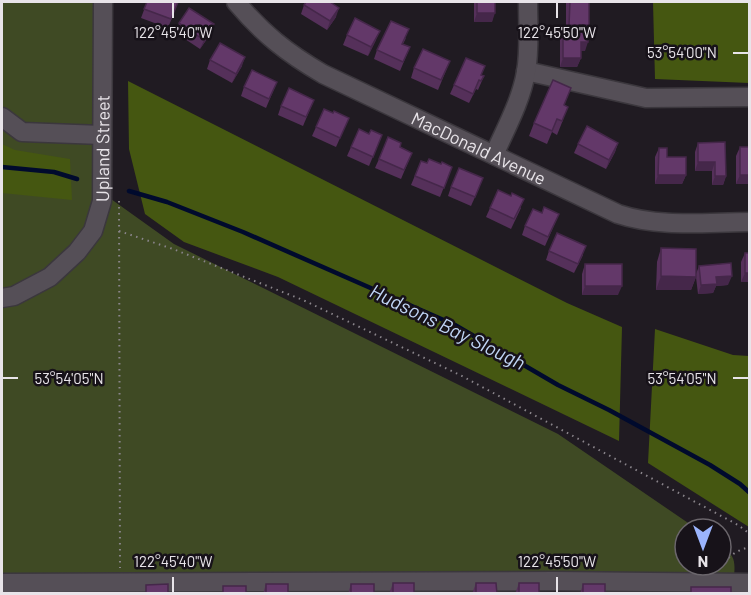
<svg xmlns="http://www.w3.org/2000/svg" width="751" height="595" viewBox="0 0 751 595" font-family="Barlow,sans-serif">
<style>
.green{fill:#3f4a24}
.forest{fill:#455711}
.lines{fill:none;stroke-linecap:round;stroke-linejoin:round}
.stream{stroke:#000a2d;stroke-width:4.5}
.minor-casing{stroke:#3b373d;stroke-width:21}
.path{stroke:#8a858b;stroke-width:2;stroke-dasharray:1.5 4.5;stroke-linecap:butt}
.minor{stroke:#554f57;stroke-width:18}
.wall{fill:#55305a}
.shaded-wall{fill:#45274a}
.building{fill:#633869;stroke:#45274a;stroke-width:1.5}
.ticks{fill:none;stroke:#e8e4e9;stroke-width:2}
.labels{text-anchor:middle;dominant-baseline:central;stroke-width:5;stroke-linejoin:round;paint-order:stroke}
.street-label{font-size:18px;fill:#e8e4e9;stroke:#171219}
.water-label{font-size:20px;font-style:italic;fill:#c0d5f5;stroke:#171219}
.ticks-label{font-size:15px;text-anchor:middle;fill:#e8e4e9;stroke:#171219;stroke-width:5;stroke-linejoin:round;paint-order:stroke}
</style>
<rect width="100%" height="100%" fill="#201b22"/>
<path class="green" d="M 2,2 L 104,2 L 97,189 L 174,244 L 558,434 L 697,529 L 685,529 L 685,565 L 721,565 L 721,546 C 736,556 735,562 734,578 L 2,579 L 2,161 L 3,161 L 2,131 Z"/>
<g class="forest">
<polygon points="653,2 749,2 749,83 655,79"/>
<polygon points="128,81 567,303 622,327 619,441 278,277 184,242 145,214 129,149"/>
<polygon points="2,144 15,150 70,159 72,200 2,193"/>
<polygon points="655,329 733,355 749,356 749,527 648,463"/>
</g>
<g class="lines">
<g class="stream">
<polyline points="2,167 54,172 77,179"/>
<polyline points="129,191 167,202 243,232 455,325 558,385 609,410 710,465 740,484 750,493"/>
</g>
<defs>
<g id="minor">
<path id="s1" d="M 236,2 C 263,34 287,53 323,74 L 618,214 C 660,228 706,222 750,222"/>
<polyline points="526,71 646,98 750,97"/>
<polyline points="2,117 22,132 102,135"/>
<path d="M 494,155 C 506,128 521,101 526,72 C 530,49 528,25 528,2"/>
<path id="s2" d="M 2,298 L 14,296 L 50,277 L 77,252 L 93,231 L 102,201 L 103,2"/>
<polyline points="2,583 554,581 750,583"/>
</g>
</defs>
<use href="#minor" class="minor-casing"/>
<g class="path">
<polyline points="119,201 120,568"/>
<polyline points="119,231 173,249 303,300 460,375 738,525 750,534"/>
<path d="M 721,567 C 728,556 737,550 750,547"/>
</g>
<use href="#minor" class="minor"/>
</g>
<g class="wall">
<polygon points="147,2 178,2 168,28 141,18"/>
<polygon points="474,2 495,2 492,22 474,22"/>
<polygon points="566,2 589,2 585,51 581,51 581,58 577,67 560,67 560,39 563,30 566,30"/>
<polygon points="304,5 336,17 327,30 301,14"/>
<polygon points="179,23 214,24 211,33 200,49 176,33"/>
<polygon points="347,35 376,40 368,56 343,45"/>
<polygon points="406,38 403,44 410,47 400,71 374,59 377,50"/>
<polygon points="210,60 242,66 232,83 207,69"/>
<polygon points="450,61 438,90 411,78 414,68"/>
<polygon points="482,76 484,76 478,90 476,89 469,103 450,94 454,85"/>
<polygon points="277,82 266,108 241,96 244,87"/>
<polygon points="314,100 303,126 278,115 281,106"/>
<polygon points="565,105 563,120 557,135 552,132 547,144 529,136 534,123"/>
<polygon points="333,113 349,118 336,147 312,136 316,127"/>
<polygon points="369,134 382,135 369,166 347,156 351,147"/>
<polygon points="618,143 615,152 606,169 574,153 578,144"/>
<polygon points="698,143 726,176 723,185 712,185 712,171 695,171 695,152"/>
<polygon points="400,147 412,153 401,179 375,168 379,159"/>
<polygon points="740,147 750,184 736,184 736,156"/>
<polygon points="659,148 686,175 682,184 655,184 655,157"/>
<polygon points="421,161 427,163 452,167 440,197 411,185"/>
<polygon points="451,187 479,188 471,206 448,196"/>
<polygon points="511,196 521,208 511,229 486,217 490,208"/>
<polygon points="542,213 559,214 545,246 522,235 525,226"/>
<polygon points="661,248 696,274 699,266 728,285 716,286 713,293 698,294 696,277 691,290 656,290 657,262"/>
<polygon points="549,251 583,255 574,273 546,260"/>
<polygon points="745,253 750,282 741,282 741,262"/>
<polygon points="585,264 618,295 582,295 582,274"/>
<polygon points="393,583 414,594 389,594"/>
<polygon points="476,583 497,594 472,594"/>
<polygon points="519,583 539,594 515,594"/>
<polygon points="266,584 288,594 263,594"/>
<polygon points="351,584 374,594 348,594"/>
<polygon points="583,584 583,594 580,594"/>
</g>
<g class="shaded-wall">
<polygon points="339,8 336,17 327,30 330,21"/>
<polygon points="477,13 495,13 492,22 474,22"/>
<polygon points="214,24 211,33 200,49 204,40"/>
<polygon points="569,25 589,25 586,34 566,34"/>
<polygon points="380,31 376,40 368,56 371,47"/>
<polygon points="581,42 588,42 585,51 577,51"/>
<polygon points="245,57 242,66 232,83 236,74"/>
<polygon points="563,58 581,58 577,67 560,67"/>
<polygon points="618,143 615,152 606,169 609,160"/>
<polygon points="698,162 715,162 712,171 695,171"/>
<polygon points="658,175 686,175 682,184 655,184"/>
<polygon points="740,175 750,175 750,184 736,184"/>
<polygon points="715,176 726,176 723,185 712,185"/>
<polygon points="745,273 750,273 750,282 741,282"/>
<polygon points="661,276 696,277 691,290 656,290"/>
<polygon points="732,276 728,285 716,286 713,293 698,294 701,285 716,277"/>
<polygon points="585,286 622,286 618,295 582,295"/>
</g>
<g class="building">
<polygon points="147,2 178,2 171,19 144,9"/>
<polygon points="306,2 330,2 339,8 330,21 304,5"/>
<rect x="477" y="2" width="18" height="11"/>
<polygon points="570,2 589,2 589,25 569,25"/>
<polygon points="189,8 214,24 204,40 179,23"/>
<polygon points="355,18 380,31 371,47 347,35"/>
<polygon points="391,21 409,29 402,44 410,47 403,62 377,50"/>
<polygon points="563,30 581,30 581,32 588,32 588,42 581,42 581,58 563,58"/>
<polygon points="220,43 245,57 236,74 210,60"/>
<polygon points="423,49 450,61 441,80 414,68"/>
<polygon points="466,58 485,66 481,75 484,76 481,81 479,80 473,94 454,85"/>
<polygon points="252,70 277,82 269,99 244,87"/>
<polygon points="553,80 571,88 564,105 568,107 562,121 557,119 552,131 534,123"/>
<polygon points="289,88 314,100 306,117 281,106"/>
<polygon points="324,109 333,113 334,111 349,118 340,138 316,127"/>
<polygon points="587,126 618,143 609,160 578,144"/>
<polygon points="359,129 369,134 371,130 382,135 373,157 351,147"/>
<polygon points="388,137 401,143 400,147 412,153 404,170 379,159"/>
<polygon points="725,142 726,176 715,176 715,162 698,162 698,143"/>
<rect x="740" y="147" width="10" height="28"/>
<polygon points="659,148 667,148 667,157 686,157 686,175 658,175"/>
<polygon points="429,159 441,164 442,162 452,167 444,188 415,176 421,161 427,163"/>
<polygon points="459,168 483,178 475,197 451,187"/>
<polygon points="498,190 511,196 512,193 524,199 514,219 490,208"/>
<polygon points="544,207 559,214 548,237 525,226 533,209 542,213"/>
<polygon points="557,233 586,246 578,264 549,251"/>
<polygon points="661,248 696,249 696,277 661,276"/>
<rect x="745" y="253" width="5" height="20"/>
<polygon points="731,263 732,276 716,277 717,284 701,285 699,266"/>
<rect x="585" y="264" width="37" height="22"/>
<rect x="393" y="583" width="21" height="11"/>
<polygon points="476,583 496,583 497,594 476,594"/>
<rect x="519" y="583" width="20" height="11"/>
<polygon points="168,584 168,594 146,594 146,585"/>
<rect x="266" y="584" width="22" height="10"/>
<rect x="351" y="584" width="23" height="10"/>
<rect x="583" y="584" width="22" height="10"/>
<rect x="223" y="586" width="23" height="8"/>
<rect x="691" y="587" width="40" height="7"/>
</g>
<path class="ticks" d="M 173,3 L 173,18M 557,3 L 557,18M 733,53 L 748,53M 3,378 L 18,378M 733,378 L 748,378M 173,577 L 173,592M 557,577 L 557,592"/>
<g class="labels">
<g class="street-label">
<text stroke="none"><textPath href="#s2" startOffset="200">Upland Street</textPath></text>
<text stroke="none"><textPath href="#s1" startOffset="286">MacDonald Avenue</textPath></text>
</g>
<g class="water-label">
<text transform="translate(448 326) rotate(26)">Hudsons Bay Slough</text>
</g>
</g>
<g class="ticks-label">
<text x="173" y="38">122°45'40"W</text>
<text x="557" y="38">122°45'50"W</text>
<text x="682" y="58">53°54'00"N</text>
<text x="682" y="384">53°54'05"N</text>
<text x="69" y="384">53°54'05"N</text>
<text x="173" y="567">122°45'40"W</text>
<text x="557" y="567">122°45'50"W</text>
</g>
<rect width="751" height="595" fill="none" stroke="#e8e4e9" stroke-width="6"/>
<g transform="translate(703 547) rotate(180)"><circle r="28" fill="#171219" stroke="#6b666c" stroke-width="1.5"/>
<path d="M0-4.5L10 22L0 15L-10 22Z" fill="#9bb4fd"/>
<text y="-9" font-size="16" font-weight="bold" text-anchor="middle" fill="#e8e4e9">N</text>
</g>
</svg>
